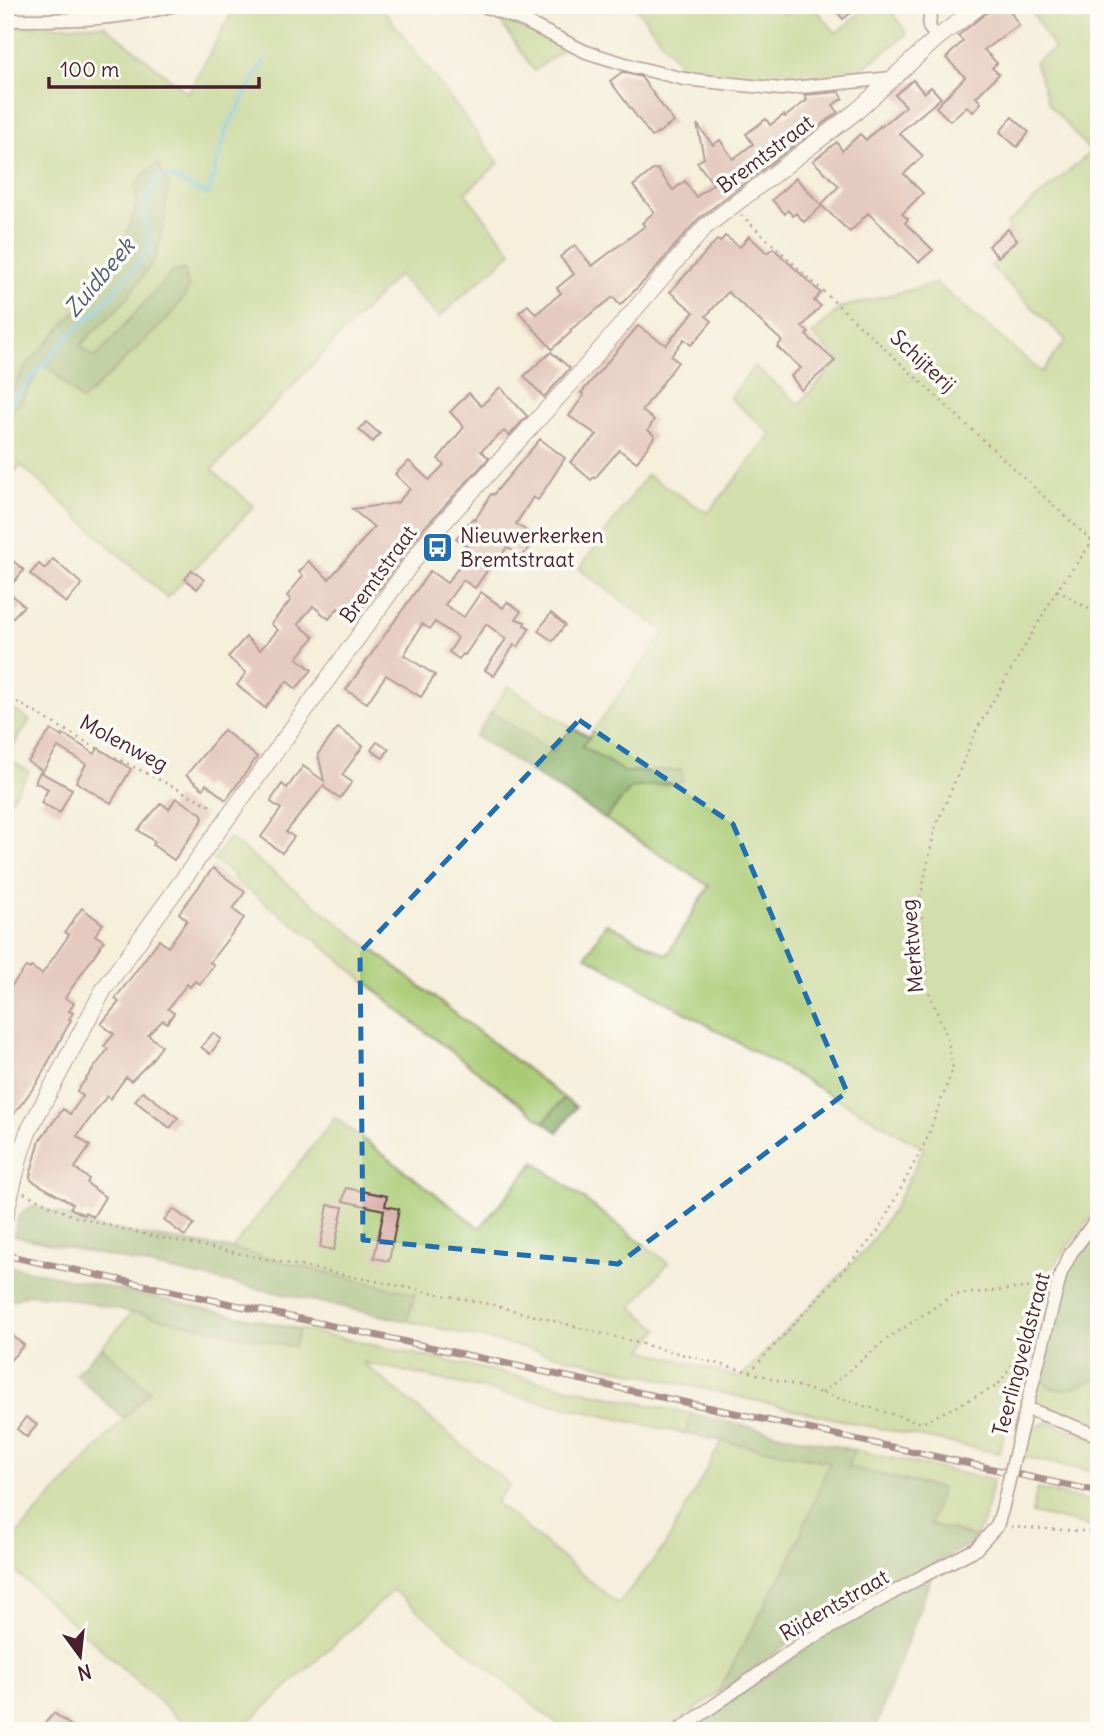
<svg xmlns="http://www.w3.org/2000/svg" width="1104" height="1736" viewBox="0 0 1104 1736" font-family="Delius,sans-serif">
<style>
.green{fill:#a9ca73;stroke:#7a744f;stroke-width:2}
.forest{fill:#86ae65;stroke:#686648;stroke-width:2}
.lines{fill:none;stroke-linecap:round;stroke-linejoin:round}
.stream{stroke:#59bbd7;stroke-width:4.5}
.building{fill:#d19e9c}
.minor-casing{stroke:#643e46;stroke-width:15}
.tertiary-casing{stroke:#643e46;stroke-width:18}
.path{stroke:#643e46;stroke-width:2.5;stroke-dasharray:2 5;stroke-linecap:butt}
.minor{stroke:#fff;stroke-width:12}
.tertiary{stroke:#fff;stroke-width:16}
.rail-casing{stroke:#4a1f2b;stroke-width:7}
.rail{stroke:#fdfcf7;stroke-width:4.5;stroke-dasharray:13;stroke-linecap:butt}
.minor-bridge-casing{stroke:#643e46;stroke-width:15;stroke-linecap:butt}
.minor-bridge{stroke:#fff;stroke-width:12}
.marked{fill:none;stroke:#1f6fb2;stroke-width:5;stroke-dasharray:14 9;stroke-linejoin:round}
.labels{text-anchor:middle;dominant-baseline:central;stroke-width:7;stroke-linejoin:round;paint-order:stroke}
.street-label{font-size:21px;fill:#4a1f2b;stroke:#fdfcf7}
.poi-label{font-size:21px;fill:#4a1f2b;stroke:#fdfcf7;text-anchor:start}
.water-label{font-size:23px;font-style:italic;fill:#505d70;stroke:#fdfcf7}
</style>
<rect width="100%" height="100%" fill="#fdfcf7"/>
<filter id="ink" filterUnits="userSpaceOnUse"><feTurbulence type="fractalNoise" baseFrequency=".0143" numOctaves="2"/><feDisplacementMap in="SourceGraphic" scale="14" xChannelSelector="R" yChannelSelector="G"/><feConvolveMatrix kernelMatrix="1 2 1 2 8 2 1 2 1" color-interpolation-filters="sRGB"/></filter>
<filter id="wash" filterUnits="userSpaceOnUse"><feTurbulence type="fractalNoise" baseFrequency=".00686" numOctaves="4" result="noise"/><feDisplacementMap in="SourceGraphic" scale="28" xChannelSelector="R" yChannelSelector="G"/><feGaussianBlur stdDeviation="1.57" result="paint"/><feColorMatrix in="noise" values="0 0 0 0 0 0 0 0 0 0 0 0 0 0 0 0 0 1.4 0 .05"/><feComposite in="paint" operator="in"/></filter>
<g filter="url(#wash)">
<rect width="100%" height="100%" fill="#f5efdc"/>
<g class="green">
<polygon points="236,5 380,5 499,163 465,193 512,252 439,317 398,275 212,470 254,506 167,598 21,465 5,483 5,417 23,399 44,362 82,401 173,313 189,289 171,273 95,359 80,345 125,301 156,257 135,185 136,205 129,229 107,277 27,365 5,401 5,27 104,25 188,93"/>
<path d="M 634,5 L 777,5 L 784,14 L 796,5 L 812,5 L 836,33 L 868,6 L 888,6 L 907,34 C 893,45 879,58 864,67 C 815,95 739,79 686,73 Z"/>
<polygon points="1028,5 1099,5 1099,1207 1050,1270 999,1453 858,1424 407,1321 415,1295 232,1249 335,1118 480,1228 535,1162 668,1263 632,1307 659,1329 643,1350 740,1378 867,1248 894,1208 924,1148 586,956 606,923 667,955 709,886 605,819 631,788 683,782 680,770 625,772 582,746 665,632 579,569 647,475 708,513 772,434 730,398 754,366 799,404 839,360 812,335 840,308 936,283 1042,372 1066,340 990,266 1018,241 1006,225 1091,152 1049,104 1035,62 1054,49"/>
<polygon points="498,18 556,44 565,48 534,71"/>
<polygon points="508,686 571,727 553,753 491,712"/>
<polygon points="5,704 30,720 6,757 29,772 5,808"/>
<polygon points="229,838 564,1098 544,1122 413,1022 321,944 233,879 235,875 213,860"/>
<polygon points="133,1311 294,1347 299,1329 691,1414 686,1434 362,1362 510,1485 495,1502 618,1604 665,1546 722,1441 831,1462 791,1558 717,1694 665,1731 565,1731 393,1590 239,1731 192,1731 5,1562 5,1547 150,1391 102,1347"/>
<polygon points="1039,1375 1079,1386 1099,1377 1099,1430 1037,1408 1032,1402"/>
<polygon points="1047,1422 1099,1440 1099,1473 1023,1457 1029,1430"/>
<polygon points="854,1450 993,1480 984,1520 975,1537 930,1524 941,1489 847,1467"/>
<polygon points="1037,1489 1099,1503 1099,1529 1032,1513"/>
</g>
<g class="forest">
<polygon points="158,163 168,184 165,216 156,257 125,301 80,345 95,358 171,273 184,269 189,289 173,313 82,401 44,362 23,399 5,417 5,401 27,365 107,277 129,229 136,205 135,186 142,176"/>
<polygon points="491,712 553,752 571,727 590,737 582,746 625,772 681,770 683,782 631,788 605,819 475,736"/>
<polygon points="564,1098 576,1107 558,1132 544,1122"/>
<path d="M 32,1206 L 62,1214 L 99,1228 L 232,1249 L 415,1294 L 407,1321 L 14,1236 C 16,1221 18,1213 32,1206 Z"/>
<path d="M 1099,1224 L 1099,1377 C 1078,1387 1053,1401 1039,1375 L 1065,1272 Z"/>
<polygon points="9,1266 299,1329 294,1347 61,1297 27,1294 14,1300 5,1297"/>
<polygon points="102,1347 150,1391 123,1418 75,1374"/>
<polygon points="691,1414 854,1450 848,1467 942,1489 930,1524 975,1537 968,1545 937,1562 874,1731 686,1731 807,1648 798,1637 717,1694 791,1558 830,1462 686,1434"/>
</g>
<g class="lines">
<polyline class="stream" points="5,409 70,334 98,310 150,250 144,211 155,180 167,175 208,195 226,130 264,61"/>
</g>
<g id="blocks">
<g class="building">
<polygon points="832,5 861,5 843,19"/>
<polygon points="996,5 1006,5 1019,25 984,50 997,63 992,68 999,74 976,97 981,103 973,112 967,106 950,121 936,107 965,77 946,58 963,41 958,36"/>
<polygon points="622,72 641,77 674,122 652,137 610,81"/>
<polygon points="913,80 924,93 931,87 941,98 899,133 923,156 904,174 923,193 902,214 908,219 905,223 933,250 919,262 868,213 850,232 821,205 839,186 813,161 837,142 842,151 860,134 866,140 880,126 881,127 906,106 895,95"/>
<polygon points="839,92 843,98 833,105 838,112 698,219 650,275 620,305 613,297 570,330 571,332 569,334 552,349 519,312 528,305 536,314 561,293 557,288 574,274 560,257 575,245 592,266 645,226 642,223 654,212 633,186 653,170 657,169 673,190 685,181 696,197 713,184 697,162 704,158 697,124 713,145 720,140 733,159 753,144 746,134 766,119 770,125 784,115 785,117 807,100 804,95"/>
<polygon points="1012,117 1029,132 1017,147 1000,132"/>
<polygon points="796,178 822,206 804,222 796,213 793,216 788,210 785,214 772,200"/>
<polygon points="1008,229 1017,240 998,257 988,246"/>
<polygon points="725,236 740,247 749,236 767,253 773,248 821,293 814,301 821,306 802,327 809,333 806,335 835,361 801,390 791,376 801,368 777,347 782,341 728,292 706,316 712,321 697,339 691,345 684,339 671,356 678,362 642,411 654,420 648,430 655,436 637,462 619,450 595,478 594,477 591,480 570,462 597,435 569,416 584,395 581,393 638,326 666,345 694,312 670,292 717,240 720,242"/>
<polygon points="551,352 570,368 544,397 524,376"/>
<polygon points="500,387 527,416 509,436 504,431 481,451 489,458 423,529 381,587 351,620 338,608 329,619 313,606 298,624 314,637 297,658 312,670 296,689 287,681 265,708 237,685 246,673 228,657 246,637 260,650 278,630 271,624 291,600 287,596 303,576 299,572 308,561 329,579 358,546 374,527 352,509 397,503 410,489 395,474 409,461 429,480 444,465 438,459 464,427 450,412 469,393 481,406"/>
<polygon points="366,422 380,434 373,442 359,430"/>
<polygon points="540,439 565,458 538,500 533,497 516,524 525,530 518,541 529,548 522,557 507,547 494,567 491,565 475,588 463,580 445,605 464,617 481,592 503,608 507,602 521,611 516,619 525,622 524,625 530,628 518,647 514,645 494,676 485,670 506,639 486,624 465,655 463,654 459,659 449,652 458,638 435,622 430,629 422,624 404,655 435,675 421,697 386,675 367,703 346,690 430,571 447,583 471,550 456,538 473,518 475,520 491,494 493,495"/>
<polygon points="5,554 24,570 7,590 24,606 5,625"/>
<polygon points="53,559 82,584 66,603 30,574 39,564 45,569"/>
<polygon points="192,570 204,580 197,589 185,579"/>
<polygon points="551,613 565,625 553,641 538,631"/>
<polygon points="338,728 363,746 342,775 352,782 340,798 325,788 324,785 286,832 294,837 282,853 261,837 281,809 271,802 272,799 282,784 287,788 303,766 324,781 318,754"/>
<polygon points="51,730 62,737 63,734 95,754 98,748 131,769 111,803 76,782 86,764 58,747 43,771 28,762"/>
<polygon points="224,730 257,757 226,800 206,784 203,789 186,775"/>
<polygon points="377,742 389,749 383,758 371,750"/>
<polygon points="40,772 72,789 60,813 41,803 48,789 35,782"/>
<polygon points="176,798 202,814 203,819 174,860 153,845 155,842 138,830 161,803 169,809"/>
<polygon points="213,868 245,892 233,909 244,918 210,962 214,965 200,984 195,981 190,987 187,984 168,1009 174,1013 167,1023 163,1020 148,1035 162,1046 150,1062 131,1081 126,1077 110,1099 107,1096 77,1136 90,1146 75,1168 89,1179 87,1183 105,1197 93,1217 85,1212 84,1215 70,1208 73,1204 31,1180 30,1176 40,1140 63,1109 70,1114 83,1096 77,1091 108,1049 104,1046 114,1034 101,1024 119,1002 115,999 159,940 168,947 187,920 179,913"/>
<polygon points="82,908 103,924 95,935 104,941 65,998 74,1003 69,1011 73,1013 69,1019 71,1020 37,1083 5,1126 5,994 26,967 30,969 31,967 42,974 69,935 65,932"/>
<polygon points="213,1033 221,1039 210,1054 201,1047"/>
<polygon points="143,1091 178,1118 170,1128 135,1101"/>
<polygon points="346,1188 387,1196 385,1206 399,1209 389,1261 374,1258 384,1210 343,1201"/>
<polygon points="328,1205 343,1207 334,1250 320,1247"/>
<polygon points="173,1209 194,1224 185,1236 164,1220"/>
<polygon points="5,1330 24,1345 5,1366"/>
<polygon points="26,1417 37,1425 27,1437 17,1429"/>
<polygon points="54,1713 78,1731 38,1731"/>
</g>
</g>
</g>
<g filter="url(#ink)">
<use href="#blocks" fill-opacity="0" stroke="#643e46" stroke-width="2"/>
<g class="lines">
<defs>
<g id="minor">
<polyline points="481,5 524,21 586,52 635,67 684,79 781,89 892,78"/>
<polyline points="931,5 929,27 937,38"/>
<path d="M 5,20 C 63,20 119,21 175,5"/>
<polyline points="1026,1408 1099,1436"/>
<polyline points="1021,1429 1061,1273 1071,1253 1099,1216"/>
<polyline points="678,1731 801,1644 923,1576 976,1549 997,1526 1002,1510"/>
</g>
<polyline id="tertiary" points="5,1216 20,1155 28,1132 104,989 431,536 583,370 705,227 858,110 937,38 981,5"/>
</defs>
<use href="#minor" class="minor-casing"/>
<use href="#tertiary" class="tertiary-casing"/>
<g class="path">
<polyline points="741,215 1093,542"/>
<polyline points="1057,590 1099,615"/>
<polyline points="5,695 91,745 215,808"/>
<polyline points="24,1193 73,1216 143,1234 493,1305 750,1372 922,1423 997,1386 1017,1358 1031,1333"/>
<polyline points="750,1372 877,1233 926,1141 953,1069 948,1040 928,990 920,899 935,828 977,729 1057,590 1099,533"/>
<polyline points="822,1393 887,1339 953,1295 1044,1286"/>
<polyline points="1011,1527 1099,1532"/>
</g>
<use href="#minor" class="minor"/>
<use href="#tertiary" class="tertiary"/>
<defs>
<polyline id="rail" points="5,1255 1099,1492"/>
</defs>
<use href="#rail" class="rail-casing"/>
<use href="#rail" class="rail"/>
<defs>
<polyline id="minor-bridge" points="1002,1510 1021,1429"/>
</defs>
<use href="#minor-bridge" class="minor-bridge-casing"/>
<use href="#minor-bridge" class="minor-bridge"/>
</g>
</g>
<path d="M0 0H1104V1736H0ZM 579,720 L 733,824 L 847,1092 L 618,1264 L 363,1240 L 360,952 Z" fill="#f5efdc" fill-opacity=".55" fill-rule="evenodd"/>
<path class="marked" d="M 579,720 L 733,824 L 847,1092 L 618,1264 L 363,1240 L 360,952 Z"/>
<defs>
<symbol id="bus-square" viewBox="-11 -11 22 22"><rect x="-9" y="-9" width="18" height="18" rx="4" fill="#1f6fb2" stroke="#fdfcf7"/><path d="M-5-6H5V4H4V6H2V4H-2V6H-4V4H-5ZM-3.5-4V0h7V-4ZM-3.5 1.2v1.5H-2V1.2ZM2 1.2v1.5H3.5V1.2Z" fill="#fff"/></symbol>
</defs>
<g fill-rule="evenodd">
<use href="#bus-square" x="420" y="530" width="35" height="35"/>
</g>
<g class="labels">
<g class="street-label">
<text transform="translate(765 154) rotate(-37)">Bremtstraat</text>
<text transform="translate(923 361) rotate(43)">Schijterij</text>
<text transform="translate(378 574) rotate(-54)">Bremtstraat</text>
<text transform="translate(124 743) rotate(28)">Molenweg</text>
<text transform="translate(912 946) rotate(-95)">Merktweg</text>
<text transform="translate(1021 1354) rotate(-75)">Teerlingveldstraat</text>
<text transform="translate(834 1605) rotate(-30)">Rijdentstraat</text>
</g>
<g class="poi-label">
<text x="460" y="535">Nieuwerkerken<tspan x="460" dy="24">Bremtstraat</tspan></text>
</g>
<g class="water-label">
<text transform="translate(99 277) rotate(-50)">Zuidbeek</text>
</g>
</g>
<rect width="1104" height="1736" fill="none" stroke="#fdfcf7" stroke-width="28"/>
<g transform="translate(80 1656) rotate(165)" stroke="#fdfcf7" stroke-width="5" paint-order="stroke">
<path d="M0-5L12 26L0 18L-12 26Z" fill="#4a1f2b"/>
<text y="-10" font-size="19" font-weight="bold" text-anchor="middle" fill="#4a1f2b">N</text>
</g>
<path d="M49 77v10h210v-10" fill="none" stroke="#4a1f2b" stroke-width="3.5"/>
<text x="60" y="77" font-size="21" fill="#4a1f2b" stroke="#fdfcf7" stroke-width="5" paint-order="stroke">100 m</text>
</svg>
